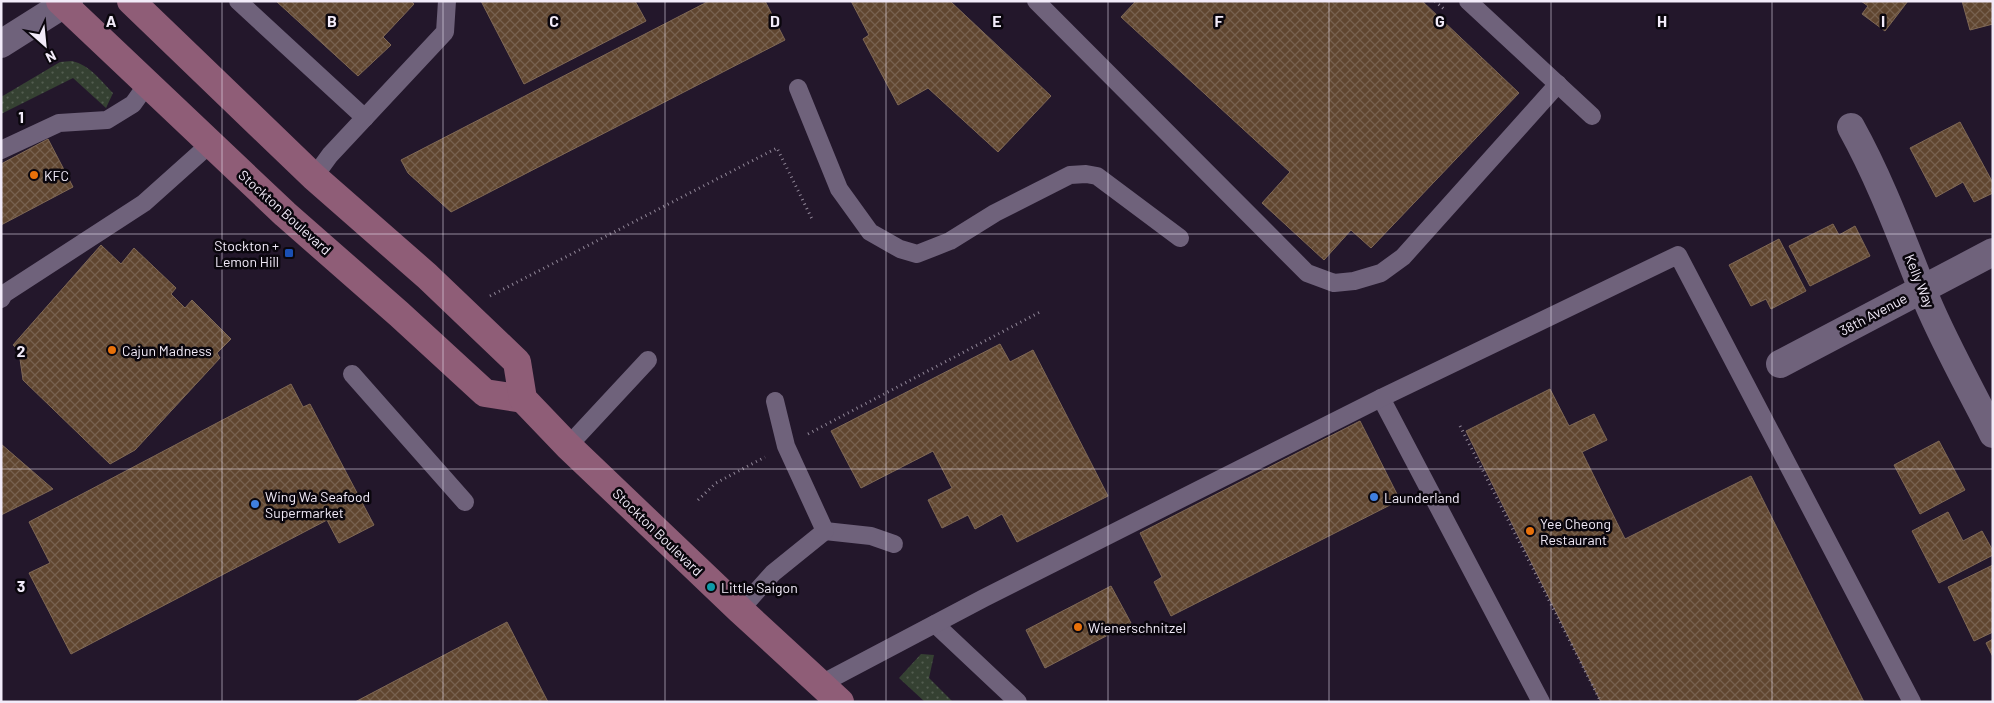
<svg xmlns="http://www.w3.org/2000/svg" width="1994" height="703" viewBox="0 0 1994 703" font-family="Barlow,sans-serif">
<style>
.grass{fill:url(#grass-dots)}
.building{fill:url(#building-cross-hatch);stroke:#7f6855}
.lines{fill:none;stroke-linecap:round;stroke-linejoin:round}
.path{stroke:#918798;stroke-width:3;stroke-dasharray:1 4;stroke-linecap:butt}
.service{stroke:#6f627b;stroke-width:18}
.minor{stroke:#6f627b;stroke-width:28}
.tertiary{stroke:#6f627b;stroke-width:28}
.secondary{stroke:#8f5d77;stroke-width:28}
.grid{fill:none;stroke:#f2ebf9;stroke-width:1;stroke-opacity:0.55}
.food-dot{fill:#e8710a;stroke:#0a060d;stroke-width:2}
.transit-dot{fill:#1a4fb4;stroke:#0a060d;stroke-width:2}
.shop-dot{fill:#3f7fe0;stroke:#0a060d;stroke-width:2}
.culture-dot{fill:#0f9aa8;stroke:#0a060d;stroke-width:2}
.labels{text-anchor:middle;dominant-baseline:central;stroke-width:5;stroke-linejoin:round;paint-order:stroke}
.poi-label{font-size:14px;fill:#f2ebf9;stroke:#0a060d;text-anchor:start}
.street-label{font-size:14px;fill:#f2ebf9;stroke:#0a060d}
.grid-label{font-size:16px;text-anchor:middle;font-weight:bold;fill:#f2ebf9;stroke:#0a060d;stroke-width:5;stroke-linejoin:round;paint-order:stroke}
</style>
<defs>
<pattern id="grass-dots" width="8" height="8" patternUnits="userSpaceOnUse" patternTransform="scale(1.25)"><rect width="8" height="8" fill="#354132"/><path d="M2 2h.1M6 6h.1" fill="none" stroke="#535d50" stroke-width="1.8" stroke-linecap="round"/></pattern>
<pattern id="building-cross-hatch" width="8" height="8" patternUnits="userSpaceOnUse" patternTransform="scale(1.25)"><rect width="8" height="8" fill="#604630"/><path d="M0 0l8 8M0 8l8-8" fill="none" stroke="#77614f"/></pattern>
</defs>
<rect width="100%" height="100%" fill="#23172b"/>
<g class="grass">
<path d="M 72,61 C 90,65 101,81 113,93 L 106,108 L 73,78 L 1,114 L 1,97 L 60,62 Z"/>
<polygon points="921,654 934,655 929,678 953,702 925,702 899,678"/>
</g>
<g class="building">
<polygon points="276,1 411,1 414,4 383,37 391,45 358,76"/>
<polygon points="481,1 635,1 646,21 524,84"/>
<polygon points="709,1 765,1 785,40 451,212 408,173 401,160"/>
<polygon points="851,1 950,1 1051,96 998,152 928,88 898,105 863,39 869,35"/>
<polygon points="1136,1 1422,1 1519,93 1371,248 1351,230 1324,260 1262,203 1290,172 1121,17"/>
<polygon points="1861,1 1908,1 1885,31 1862,14 1868,6"/>
<polygon points="1962,1 1993,1 1993,24 1970,30"/>
<polygon points="1960,122 1993,183 1993,193 1974,202 1963,182 1936,197 1910,148"/>
<polygon points="48,139 73,187 1,225 1,164"/>
<polygon points="1833,224 1839,235 1855,226 1870,256 1810,286 1789,246"/>
<polygon points="1779,239 1806,291 1771,309 1766,299 1751,306 1729,265"/>
<polygon points="101,245 121,264 134,248 176,288 171,294 185,308 192,300 231,339 217,353 220,358 135,450 110,464 23,380 20,359 23,354 13,345"/>
<polygon points="1000,344 1010,362 1033,350 1108,496 1017,542 1002,514 975,529 968,515 942,528 928,500 952,488 933,451 861,488 831,431"/>
<polygon points="291,384 303,407 310,404 374,525 339,543 327,520 71,654 29,573 50,563 29,522"/>
<polygon points="1550,389 1569,426 1594,414 1607,440 1582,452 1625,539 1751,476 1864,702 1601,702 1466,431"/>
<polygon points="1360,421 1400,500 1171,616 1154,582 1162,577 1140,533"/>
<polygon points="1939,441 1965,490 1920,514 1894,465"/>
<polygon points="1,444 53,489 1,515"/>
<polygon points="1948,512 1963,541 1982,531 1993,551 1993,555 1939,583 1912,531"/>
<polygon points="1993,565 1993,632 1974,641 1948,587"/>
<polygon points="1111,586 1131,623 1045,668 1026,630"/>
<polygon points="507,622 548,702 355,702"/>
<polygon points="1993,639 1993,657 1986,643"/>
</g>
<g class="lines">
<g class="path">
<polyline points="1435,1 1446,11"/>
<polyline points="490,296 777,148 813,221"/>
<polyline points="1460,426 1601,702"/>
<polyline points="808,434 1040,312"/>
<polyline points="698,500 716,483 765,457"/>
</g>
<g class="service">
<polyline points="238,1 365,118"/>
<polyline points="1036,1 1307,273 1334,283 1354,281 1381,273 1403,257 1558,84"/>
<polyline points="1468,1 1592,116"/>
<polyline points="798,88 839,189 870,232 900,249 917,254 950,241 995,213 1070,175 1086,174 1097,176 1180,238"/>
<polyline points="1,150 59,123 107,120 133,104 148,83"/>
<polyline points="314,177 330,155 445,32 447,1"/>
<polyline points="1,299 4,294 144,203 210,144"/>
<polyline points="352,374 465,502"/>
<polyline points="1381,398 1541,702"/>
<polyline points="568,446 648,360"/>
<polyline points="825,531 871,536 894,544"/>
<polyline points="740,610 773,573 825,531 786,446 775,401"/>
<polyline points="935,624 1018,702"/>
<polyline points="821,684 984,598 1381,398 1678,255 1912,702"/>
</g>
<g class="minor">
<path d="M 1851,127 C 1882,183 1903,242 1927,301 C 1946,346 1971,390 1993,434"/>
<polyline points="1780,364 1993,252"/>
</g>
<polyline class="tertiary" points="1,44 69,1"/>
<g class="secondary">
<polyline points="60,1 285,214 399,314 485,393 523,399"/>
<polyline points="131,1 314,177 427,276 517,362 523,399 568,446 740,610 840,702"/>
</g>
</g>
<path class="grid" d="M 222,1 L 222,702M 443,1 L 443,702M 665,1 L 665,702M 886,1 L 886,702M 1108,1 L 1108,702M 1329,1 L 1329,702M 1551,1 L 1551,702M 1772,1 L 1772,702M 1,234 L 1993,234M 1,469 L 1993,469"/>
<g class="food-dot">
<circle cx="34" cy="175" r="5"/>
<circle cx="112" cy="350" r="5"/>
<circle cx="1530" cy="531" r="5"/>
<circle cx="1078" cy="627" r="5"/>
</g>
<rect class="transit-dot" x="284" y="248" width="10" height="10" rx="2.5"/>
<g class="shop-dot">
<circle cx="1374" cy="497" r="5"/>
<circle cx="255" cy="504" r="5"/>
</g>
<circle class="culture-dot" cx="711" cy="587" r="5"/>
<g class="labels">
<g class="poi-label">
<text x="44" y="175">KFC</text>
<text x="279" y="245" text-anchor="end">Stockton +<tspan x="279" dy="16">Lemon Hill</tspan></text>
<text x="122" y="350">Cajun Madness</text>
<text x="265" y="496">Wing Wa Seafood<tspan x="265" dy="16">Supermarket</tspan></text>
<text x="1384" y="497">Launderland</text>
<text x="1540" y="523">Yee Cheong<tspan x="1540" dy="16">Restaurant</tspan></text>
<text x="721" y="587">Little Saigon</text>
<text x="1088" y="627">Wienerschnitzel</text>
</g>
<g class="street-label">
<text transform="translate(285 212) rotate(42)">Stockton Boulevard</text>
<text transform="translate(1920 281) rotate(68)">Kelly Way</text>
<text transform="translate(1873 314) rotate(-28)">38th Avenue</text>
<text transform="translate(658 532) rotate(44)">Stockton Boulevard</text>
</g>
</g>
<g class="grid-label">
<text x="111" y="27">A</text>
<text x="332" y="27">B</text>
<text x="554" y="27">C</text>
<text x="775" y="27">D</text>
<text x="997" y="27">E</text>
<text x="1219" y="27">F</text>
<text x="1440" y="27">G</text>
<text x="1662" y="27">H</text>
<text x="1883" y="27">I</text>
<text x="21" y="123">1</text>
<text x="21" y="357">2</text>
<text x="21" y="592">3</text>
</g>
<rect width="1994" height="703" fill="none" stroke="#f2ebf9" stroke-width="5"/>
<g transform="translate(45 45) rotate(153)" stroke="#0a060d" stroke-width="4" paint-order="stroke">
<path d="M0-4L9 19L0 12L-9 19Z" fill="#f2ebf9"/>
<text y="-8" font-size="14" font-weight="bold" text-anchor="middle" fill="#f2ebf9">N</text>
</g>
</svg>
